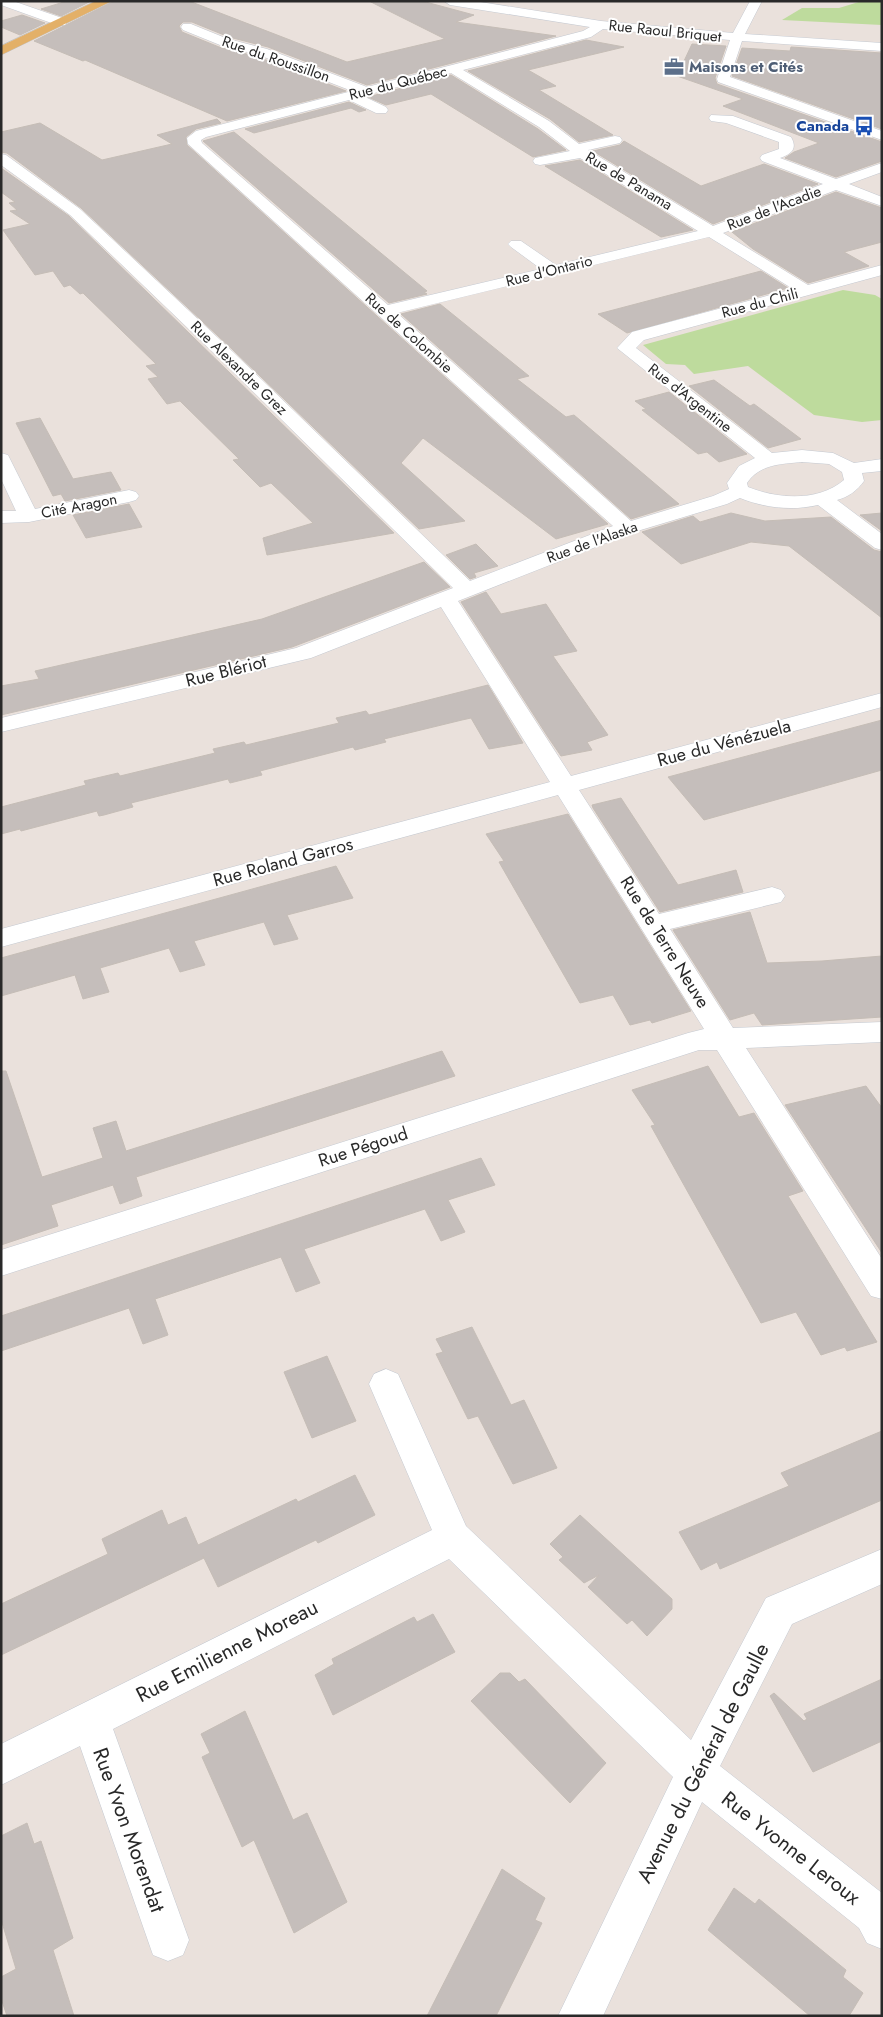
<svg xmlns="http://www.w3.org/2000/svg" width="883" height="2017" viewBox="0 0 883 2017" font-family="Jost,sans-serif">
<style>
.green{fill:#bedb9d}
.building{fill:#c5bebb;stroke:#c5bdb6}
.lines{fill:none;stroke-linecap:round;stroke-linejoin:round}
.minor-casing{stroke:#c4c9d1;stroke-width:1}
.major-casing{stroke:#c3c3c3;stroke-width:1}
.minor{fill:#fff;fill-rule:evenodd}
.major{fill:#e3b068;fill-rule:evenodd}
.labels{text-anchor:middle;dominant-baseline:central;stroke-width:4;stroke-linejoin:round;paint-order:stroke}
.far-street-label{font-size:15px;fill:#292929;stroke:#fff}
.far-service-label{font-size:15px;font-weight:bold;fill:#4e5e75;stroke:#fff;text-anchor:start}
.far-transit-label{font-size:15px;font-weight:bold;fill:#164399;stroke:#fff;text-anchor:end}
.street-label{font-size:18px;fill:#292929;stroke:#fff}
.near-street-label{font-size:21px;fill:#292929;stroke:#fff}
</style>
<rect width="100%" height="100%" fill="#eae1dc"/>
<g class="green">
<polygon points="862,1 882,1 882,25 782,20 802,8 839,8"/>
<polygon points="843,290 875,295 882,299 882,420 862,422 814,415 748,366 694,374 685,365 666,364 643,345"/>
</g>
<g class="building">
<polygon points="67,1 91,1 61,16 41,9"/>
<polygon points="114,1 189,1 347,62 445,39 369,1 422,1 474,15 456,22 556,36 367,85 268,47 229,37 192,22 183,22 179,26 182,32 219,47 258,57 346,91 227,121 85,60 83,61 34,41"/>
<polygon points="22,15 45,23 20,35 1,27 1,21"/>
<polygon points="586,40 624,47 528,70 556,86 539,90 613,135 579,142 550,119 468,71"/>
<polygon points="692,44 726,46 715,78 717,84 882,142 882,161 836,177 785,158 794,152 819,143 723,106 743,99 677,76"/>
<polygon points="791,47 882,53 882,129 732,76 742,48 790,51"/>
<polygon points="451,75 538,129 566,150 533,157 431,94 386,105 368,97"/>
<polygon points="349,102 366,110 359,112 351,108 254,133 245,129"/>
<polygon points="217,119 221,123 196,129 186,137 187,145 608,524 556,539 423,438 401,463 465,521 419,529 233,350 81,208 7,153 1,152 1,132 40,123 102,160 172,144 157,135"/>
<polygon points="234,132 427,291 424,292 427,294 389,303 203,141"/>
<polygon points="624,141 701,186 764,164 818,184 713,224 593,151 620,145"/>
<polygon points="580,160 693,230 661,237 545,166"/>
<polygon points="1,168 69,216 394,533 267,555 263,538 313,523 271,483 260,487 233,460 239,459 180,401 167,404 148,379 158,377 146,366 156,364 83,293 80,294 70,285 64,287 53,271 35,275 3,230 30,224 10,211 17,210 9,203 15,202 1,192"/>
<polygon points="836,192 882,208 882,242 844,252 869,266 808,283 753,249 732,232"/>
<polygon points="761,271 788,288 627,333 598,314"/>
<polygon points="440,304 529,376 517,379 566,417 574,415 679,504 631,519 401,314"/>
<polygon points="714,380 750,406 754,404 801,439 768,448 689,386"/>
<polygon points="669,392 747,454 719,462 707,452 698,454 642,410 646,409 635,401"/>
<polygon points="40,418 73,479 111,472 121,490 65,501 61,494 53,496 16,423"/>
<polygon points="129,504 142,527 86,538 73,515"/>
<polygon points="731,513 765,521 831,517 874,550 882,552 882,618 789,546 751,542 681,564 642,532 693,516 700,522"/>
<polygon points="882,513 882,531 860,515"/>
<polygon points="476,544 498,566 474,573 476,577 470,579 446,555"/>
<polygon points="424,562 450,587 292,647 1,715 1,686 39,679 35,671 262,619"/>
<polygon points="486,592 501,614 546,604 577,651 553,656 608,735 587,742 592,750 561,756 548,737 461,602"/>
<polygon points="488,685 523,743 489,749 471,718 462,720 384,739 386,742 355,750 353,747 260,771 262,775 230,783 228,779 131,803 133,807 104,815 99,816 97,811 21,831 20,829 1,834 1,807 86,785 84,781 118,773 120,776 215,753 213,749 244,742 246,745 339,723 336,718 366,711 369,715"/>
<polygon points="882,720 882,770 704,820 668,777"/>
<polygon points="621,798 678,885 736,870 743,892 660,912 593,808 592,805"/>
<polygon points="568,814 691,1011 652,1023 650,1020 630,1025 613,995 580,1003 499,862 504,861 486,834"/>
<polygon points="336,866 353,898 287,915 298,939 274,945 264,922 194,941 205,965 180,972 169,948 100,968 109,992 83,999 75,975 1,996 1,958"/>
<polygon points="750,912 767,963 822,961 882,956 882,1017 762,1025 754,1013 730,1020 673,930"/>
<polygon points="442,1051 455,1076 136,1177 142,1196 120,1204 113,1185 51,1205 58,1226 1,1245 1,1071 6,1071 42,1177 103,1158 93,1128 116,1121 126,1151"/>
<polygon points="708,1066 739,1117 754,1113 803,1191 788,1196 877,1342 847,1351 845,1347 821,1355 796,1312 761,1323 651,1126 655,1125 632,1090"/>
<polygon points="866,1086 882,1108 882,1253 785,1105"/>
<polygon points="481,1158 495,1185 448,1200 465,1232 441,1241 425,1209 304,1249 320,1283 296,1292 281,1257 155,1299 168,1335 143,1344 129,1308 1,1351 1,1316"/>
<polygon points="472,1327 511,1405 524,1400 557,1468 513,1484 478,1416 468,1419 436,1354 443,1352 436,1339"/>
<polygon points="327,1356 356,1421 312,1438 284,1372"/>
<polygon points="882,1431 882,1500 720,1569 717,1562 701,1570 679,1532 789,1486 781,1473"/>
<polygon points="355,1475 375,1515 318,1543 316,1540 218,1587 203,1556 204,1558 1,1655 1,1604 108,1554 102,1539 162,1510 168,1525 186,1517 198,1545 296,1499 298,1502"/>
<polygon points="580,1515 672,1599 672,1609 647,1636 632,1620 627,1624 588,1587 599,1575 584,1583 559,1560 563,1557 550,1544"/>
<polygon points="433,1614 455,1652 333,1715 315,1675 334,1664 332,1659 414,1617 417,1622"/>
<polygon points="500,1673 510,1673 519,1682 525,1679 606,1763 570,1803 471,1701"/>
<polygon points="882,1679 882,1741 813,1772 770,1696 774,1693 804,1721 807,1719 804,1714"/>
<polygon points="245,1711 293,1820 307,1813 347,1902 294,1933 254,1840 242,1847 202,1757 210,1753 201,1734"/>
<polygon points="27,1823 34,1844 41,1841 73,1938 53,1950 74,2016 7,2016 1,1998 1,1977 16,1969 1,1919 1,1836"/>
<polygon points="502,1869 545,1898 535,1920 542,1923 496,2016 427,2016"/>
<polygon points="734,1888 755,1904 759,1899 846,1970 843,1977 863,1993 849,2016 810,2016 708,1930"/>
</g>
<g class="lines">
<defs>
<g id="minor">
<polygon points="1,1 13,1 65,19 67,22 65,25 57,25 1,5"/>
<path d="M 444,1 L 474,1 L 601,21 L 733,33 L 750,1 L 762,1 L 745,34 L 882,43 L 882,51 L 742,41 L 730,77 L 882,131 L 882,140 L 718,82 L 717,79 L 730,40 L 603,29 L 591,37 L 463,70 L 549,121 L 579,144 L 615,136 L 620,137 L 622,140 L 620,143 L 588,150 L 713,226 L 823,184 L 762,161 L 760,158 L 762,155 L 779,149 L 779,142 L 726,123 L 711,121 L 709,118 L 711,115 L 733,116 L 791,137 C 798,149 791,154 780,158 L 836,179 L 882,163 L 882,172 L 849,184 L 882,197 L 882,206 L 836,190 L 723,233 L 808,285 L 882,265 L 882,275 L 644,340 L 636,348 L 772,453 L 802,450 L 833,453 L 854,463 L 882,459 L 882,471 L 862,473 L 864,481 C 857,491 848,497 837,500 L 882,534 L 882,550 L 875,548 L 818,505 C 792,511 765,508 740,498 L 727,504 L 634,532 L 458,601 L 571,776 L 882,693 L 882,707 L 579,790 L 659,914 L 772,887 L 781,890 L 785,896 L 781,902 L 670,929 L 733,1028 L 882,1022 L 882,1042 L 746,1048 L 882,1259 L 882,1299 L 871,1296 L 717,1050 L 699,1050 L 1,1276 L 1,1250 L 688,1033 L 704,1029 L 558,795 L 1,947 L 1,929 L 550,782 L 441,607 L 311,658 L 1,732 L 1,718 L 296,648 L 453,588 L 220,359 L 70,215 L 1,165 L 1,154 L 6,155 L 80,209 L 232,351 L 470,581 L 613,526 L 188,144 L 187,138 L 196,131 L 352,91 L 259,55 L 220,45 L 183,30 L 181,27 L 183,24 L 191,24 L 228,39 L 267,49 L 367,87 L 583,31 L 590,27 L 450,5 ZM 451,73 L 539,127 L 570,151 L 535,158 L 533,161 L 535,164 L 540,165 L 580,158 L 698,231 L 556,265 L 521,241 L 511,241 L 508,244 L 511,247 L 541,269 L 388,305 L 202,143 L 201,140 L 206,137 L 349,100 L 376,113 L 386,113 L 388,110 L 386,107 L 363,96 ZM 709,237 L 793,289 L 632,332 L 617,348 L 755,458 L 739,466 L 727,483 L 729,489 L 713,496 L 631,521 L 397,313 ZM 802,462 L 829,464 L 842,472 L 844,480 C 818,502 778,499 748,487 L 747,483 C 760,464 781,464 802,462 Z"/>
<polygon points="1,453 8,455 35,509 129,490 136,492 139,496 136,500 129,502 29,522 1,523 1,511 16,511 1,479"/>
<polygon points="386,1369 398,1374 466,1526 691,1740 766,1598 882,1549 882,1584 792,1624 720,1766 882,1893 882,1949 867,1943 859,1928 702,1802 603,2016 558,2016 673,1777 449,1559 113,1729 189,1940 183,1955 168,1961 153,1955 80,1746 1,1785 1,1744 432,1530 369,1384 374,1374"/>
</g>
<polygon id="major" points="96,1 112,1 1,55 1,46"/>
</defs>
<use href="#minor" class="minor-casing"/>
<use href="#major" class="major-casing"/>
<use href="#minor" class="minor"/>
<use href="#major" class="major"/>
</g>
<defs>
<symbol id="office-bare" viewBox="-9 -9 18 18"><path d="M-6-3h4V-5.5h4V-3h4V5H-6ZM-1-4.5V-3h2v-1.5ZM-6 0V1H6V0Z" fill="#5c6f8a" stroke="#fff" stroke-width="2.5" paint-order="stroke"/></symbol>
<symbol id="bus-bare" viewBox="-9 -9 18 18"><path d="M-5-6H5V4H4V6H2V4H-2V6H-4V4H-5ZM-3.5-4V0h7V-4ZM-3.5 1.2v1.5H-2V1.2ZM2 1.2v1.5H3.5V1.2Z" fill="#1a4fb4" stroke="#fff" stroke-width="2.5" paint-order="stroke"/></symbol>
</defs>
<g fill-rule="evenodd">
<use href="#office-bare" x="660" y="53" width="28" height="28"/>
<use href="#bus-bare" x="850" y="112" width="28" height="28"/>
</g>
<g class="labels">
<g class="far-street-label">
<text transform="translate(665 31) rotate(6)">Rue Raoul Briquet</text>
<text transform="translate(276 59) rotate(19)">Rue du Roussillon</text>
<text transform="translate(398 83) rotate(-14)">Rue du Québec</text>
<text transform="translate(629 181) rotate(31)">Rue de Panama</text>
<text transform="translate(774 208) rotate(-21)">Rue de l'Acadie</text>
<text transform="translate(549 271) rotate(-14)">Rue d'Ontario</text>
<text transform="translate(760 303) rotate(-15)">Rue du Chili</text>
<text transform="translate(409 333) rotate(42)">Rue de Colombie</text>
<text transform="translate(239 368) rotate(44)">Rue Alexandre Grez</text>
<text transform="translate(690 398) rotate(38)">Rue d'Argentine</text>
<text transform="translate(79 506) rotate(-11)">Cité Aragon</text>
<text transform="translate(592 542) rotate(-20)">Rue de l'Alaska</text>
</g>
<g class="far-service-label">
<text x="689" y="67">Maisons et Cités</text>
</g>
<g class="far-transit-label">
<text x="849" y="126">Canada</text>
</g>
<g class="street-label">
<text transform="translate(226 671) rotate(-14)">Rue Blériot</text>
<text transform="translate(724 743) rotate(-15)">Rue du Vénézuela</text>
<text transform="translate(283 862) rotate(-15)">Rue Roland Garros</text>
<text transform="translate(665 942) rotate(58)">Rue de Terre Neuve</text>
<text transform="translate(363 1147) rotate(-18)">Rue Pégoud</text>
</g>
<g class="near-street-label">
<text transform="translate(227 1651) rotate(-27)">Rue Emilienne Moreau</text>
<text transform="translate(703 1763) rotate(-63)">Avenue du Général de Gaulle</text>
<text transform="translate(129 1830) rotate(70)">Rue Yvon Morendat</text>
<text transform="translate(791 1848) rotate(38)">Rue Yvonne Leroux</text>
</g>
</g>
<rect width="883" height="2017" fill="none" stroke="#292929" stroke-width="5"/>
</svg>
